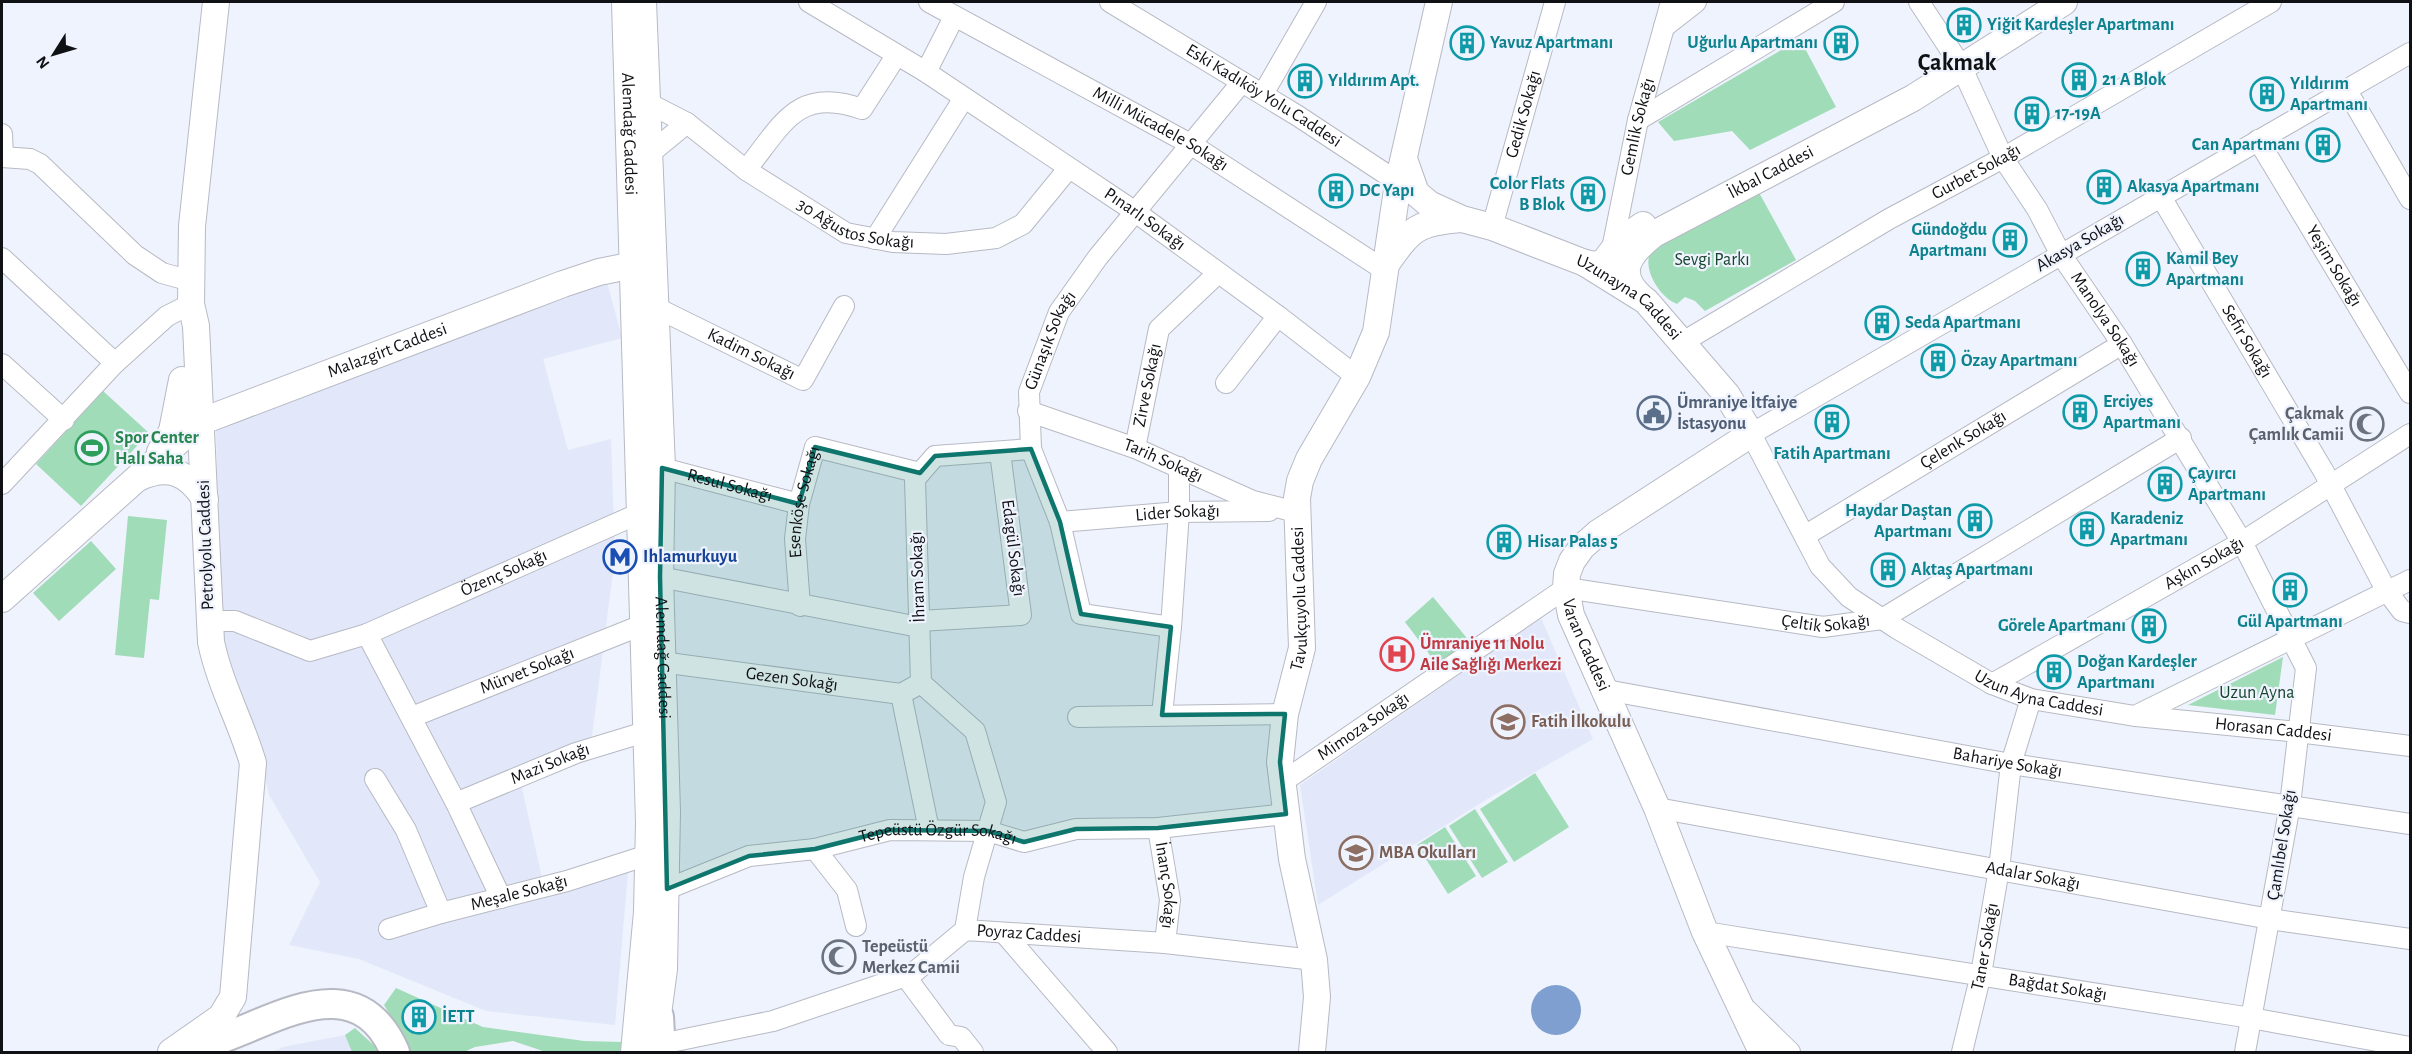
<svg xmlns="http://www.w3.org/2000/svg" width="2412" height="1054" viewBox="0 0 2412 1054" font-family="'Alegreya Sans',sans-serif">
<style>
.built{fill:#e2e8f9}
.green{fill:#a1dcb9}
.water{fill:#7e9fcf}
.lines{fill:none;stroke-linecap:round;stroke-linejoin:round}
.minor-casing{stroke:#b7bac4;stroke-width:22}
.major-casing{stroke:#b7bac4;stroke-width:28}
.highway-casing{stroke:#b7bac4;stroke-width:32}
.minor{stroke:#fff;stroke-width:20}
.major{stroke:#fff;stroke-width:26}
.highway{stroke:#fff;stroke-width:28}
.marked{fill:#0f766e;fill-opacity:0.2;stroke:#0f766e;stroke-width:4.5;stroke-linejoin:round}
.labels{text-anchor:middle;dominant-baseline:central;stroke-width:4.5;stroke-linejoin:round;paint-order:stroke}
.culture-label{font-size:18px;font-weight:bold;fill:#0d838f;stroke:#eff3fd;text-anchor:start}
.street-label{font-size:18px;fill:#101115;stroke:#eff3fd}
.park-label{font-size:18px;fill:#16452e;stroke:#eff3fd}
.service-label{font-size:18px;font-weight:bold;fill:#4e5e75;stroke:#eff3fd;text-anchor:start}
.worship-label{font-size:18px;font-weight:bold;fill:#5b616d;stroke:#eff3fd;text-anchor:end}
.leisure-label{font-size:18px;font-weight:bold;fill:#27864d;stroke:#eff3fd;text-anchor:start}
.transit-label{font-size:18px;font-weight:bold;fill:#164399;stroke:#eff3fd;text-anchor:start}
.health-label{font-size:18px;font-weight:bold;fill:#be3a42;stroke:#eff3fd;text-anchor:start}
.education-label{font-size:18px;font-weight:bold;fill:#785e54;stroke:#eff3fd;text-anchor:start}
.district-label{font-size:24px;font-weight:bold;fill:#101115;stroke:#eff3fd}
</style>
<rect width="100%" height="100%" fill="#eff3fd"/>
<g class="built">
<polygon points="607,282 622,338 543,359 568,450 611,439 615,556 592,736 520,779 544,887 628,872 615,1025 486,1011 359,959 289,945 320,882 269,795 256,739 221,636 216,430"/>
<polygon points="1541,618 1593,739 1484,801 1318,905 1300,785"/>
<polygon points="345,1035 352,1052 272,1052 283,1047"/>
</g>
<g class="green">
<polygon points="1800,39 1836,107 1750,150 1732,131 1674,141 1658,122"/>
<path d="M 1757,189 L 1796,260 L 1705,311 L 1695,301 L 1685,297 L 1677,304 C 1660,298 1640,267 1652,250 Z"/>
<polygon points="103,391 149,433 81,506 36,464"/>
<polygon points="128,516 167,520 159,600 150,599 144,658 115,655"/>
<polygon points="91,541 116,569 59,621 33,593"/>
<polygon points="1433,597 1471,643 1439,667 1405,622"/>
<polygon points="2283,657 2275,715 2188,705"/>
<polygon points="1535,773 1569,827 1514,862 1480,809"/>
<polygon points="1475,809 1508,862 1482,878 1449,826"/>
<polygon points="1445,827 1476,876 1448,894 1417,845"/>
<polygon points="396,988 483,1027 584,1041 622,1042 620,1052 546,1052 513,1041 475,1047 464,1052 408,1052 404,1039 384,1005"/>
<polygon points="355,1028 378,1049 379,1052 352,1052 345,1035"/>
</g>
<circle class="water" cx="1556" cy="1010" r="25"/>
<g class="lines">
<defs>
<g id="minor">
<path id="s1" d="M 809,2 L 926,72 L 1134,211 L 1278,316 L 1357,377"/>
<path id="s2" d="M 929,2 L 1192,145 L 1383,269"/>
<path id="s3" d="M 1110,2 L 1298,116 L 1407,188"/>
<path id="s4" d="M 1919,2 L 1961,66 L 2003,158 L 2037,209 L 2060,253 L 2122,344 L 2242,542 L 2306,668 L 2290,805 L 2245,1052"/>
<polyline points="1664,27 1696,2"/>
<path id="s5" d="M 2410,53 L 1751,434 L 1820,566 L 1849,597 L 1896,628 L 1992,684 L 2031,699 L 2135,716 L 2410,580"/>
<polyline points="926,72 954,17"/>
<polyline points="2346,89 2410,199"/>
<polyline points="1263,94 1316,2"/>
<path id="s6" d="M 646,102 L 687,123 L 746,170 L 846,233 L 893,242 L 946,244 L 996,238 L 1023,224 L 1068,169"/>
<polyline points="1638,120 1834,2"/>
<polyline points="2,134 3,157"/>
<path id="s7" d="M 2258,140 L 2410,393"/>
<polyline points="648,155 687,123"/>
<polyline points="2,157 30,159 40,164 135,255 162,273 191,281"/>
<path d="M 746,170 C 783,124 797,86 862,109 L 896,56"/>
<path id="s8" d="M 2161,197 L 2324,472 L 2386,590 L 2402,611 L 2410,613"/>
<path id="s9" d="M 1492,227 L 1555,2"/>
<polyline points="875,239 964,98"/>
<path id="s10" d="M 1611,254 L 1638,120 L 1671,2"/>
<polyline points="2,258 115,363"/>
<path id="s11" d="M 657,308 L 803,380 L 844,306"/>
<path id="s12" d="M 1683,342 L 1889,219 L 2003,158 L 2271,2"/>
<polyline points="2,364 64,420"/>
<polyline points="1226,383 1278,316"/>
<path id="s13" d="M 1028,411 L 1135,448 L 1253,501 L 1296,512"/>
<path id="s14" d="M 1135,448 L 1159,329 L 1217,274"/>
<path id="s15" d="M 1179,467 L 1179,512 L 1171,627 L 1081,614 L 1060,522 L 1031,449 L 1029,392 L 1059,312 L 1098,257 L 1242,82"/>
<path id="s16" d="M 662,468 L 799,504"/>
<polyline points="2,484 115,363 167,316 191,304"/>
<path id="s17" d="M 1060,522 L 1179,512 L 1269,511"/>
<path id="s18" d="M 1806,535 L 2122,344"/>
<polyline points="660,577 919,627"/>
<path id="s19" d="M 800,606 L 795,539 L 799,504 L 815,447 L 920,473"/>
<polyline points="209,621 235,621 310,651 367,634"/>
<polyline points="919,621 1021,615 1000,452"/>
<path id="s20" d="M 661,662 L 901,694 L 921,683"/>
<polyline points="921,683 915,479 935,456 1031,449"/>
<polyline points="921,683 975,731 996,802 974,877 965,930"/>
<path id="s21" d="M 1992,684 L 2242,542 L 2410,434"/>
<path id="s22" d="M 1606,690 L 2011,764 L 2410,824"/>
<polyline points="901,694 929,830"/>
<polyline points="1162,715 1171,627"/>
<path id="s23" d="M 2136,716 L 2298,732 L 2410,746"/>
<path id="s24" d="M 412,717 L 642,625"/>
<polyline points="1078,717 1285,714"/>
<polyline points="375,779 406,830 441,913"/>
<path id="s25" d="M 1281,783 L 1566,588 L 1823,627 L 1882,619 L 2181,438"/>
<path id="s26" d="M 456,803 L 576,753 L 645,732"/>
<path id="s27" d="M 1657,808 L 2270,919 L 2410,939"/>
<path id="s28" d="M 1158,828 L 1170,900 L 1165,943"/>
<polyline points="815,849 847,890 856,926"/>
<path id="s29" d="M 667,889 L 749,856 L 815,849 L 890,830 L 988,831 L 1024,842 L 1076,829 L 1158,828 L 1286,814"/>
<path id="s30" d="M 501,898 L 456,803 L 367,634 L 640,513"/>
<path id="s31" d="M 389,929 L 441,913 L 567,881 L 648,855"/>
<path id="s32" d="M 1705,932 L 2251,1018 L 2410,1047"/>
<polyline points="1004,933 1107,1052"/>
<polyline points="906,977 949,1035 961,1037 973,1052"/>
<polyline points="1747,1010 1790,1052"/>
<path id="s33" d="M 661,1044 L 773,1021 L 912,974 L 965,930 L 1165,943 L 1314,960"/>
<path id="s34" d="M 1962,1052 L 1981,974 L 1999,869 L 2011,764 L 2031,699"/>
</g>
<g id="major">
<path id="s35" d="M 625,2 L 649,823 L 647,912 L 634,1052"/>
<path id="s36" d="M 643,2 L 662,468 L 660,577 L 667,812 L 664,969 L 655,1037"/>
<path id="s37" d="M 1404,159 L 1416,193 L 1429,204 L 1462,219 L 1492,227 L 1585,263 L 1646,301 L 1727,395 L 1751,434 L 1598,533 L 1582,547 L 1572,561 L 1567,574 L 1566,588 L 1571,615 L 1657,808 L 1705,932 L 1762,1052"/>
<path d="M 1387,263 C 1412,227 1418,223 1461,219"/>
<polyline points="1585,263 1596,265 1604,262 1620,241 1643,225"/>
<path id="s38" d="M 1641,297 C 1613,272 1631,252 1654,234 L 1913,98 L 2064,2"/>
<polyline points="160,452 172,431 182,380"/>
<path d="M 138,478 C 168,464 188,472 205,499"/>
<path id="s39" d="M 2,599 L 200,422 L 563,284 L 599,272 L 649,262"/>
<path d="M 171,1052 L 221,1017 L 233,997 L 253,763 C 241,722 220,685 211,642 L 196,326 L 191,304 L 192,226 L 216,2"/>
<path id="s40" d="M 1312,1052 L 1317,997 L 1314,960 L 1292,859 L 1280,762 L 1285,714 L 1302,648 L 1297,498 L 1300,481 L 1309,459 L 1357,377 L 1376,332 L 1398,183 L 1439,2"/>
</g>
<g id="highway">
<polyline points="659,1017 661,1052"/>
<path d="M 187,1052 C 209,1043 232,1035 255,1025 C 309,1002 365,983 395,1052"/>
</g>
</defs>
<use href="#minor" class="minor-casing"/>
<use href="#major" class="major-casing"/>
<use href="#highway" class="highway-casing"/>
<use href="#minor" class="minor"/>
<use href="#major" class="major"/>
<use href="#highway" class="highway"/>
</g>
<path class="marked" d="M 815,447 L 920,473 L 935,456 L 1031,449 L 1060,522 L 1081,614 L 1171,627 L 1162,715 L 1285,714 L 1280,762 L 1286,814 L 1158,828 L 1076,829 L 1024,842 L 988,831 L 890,830 L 815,849 L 749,856 L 667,889 L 660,577 L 662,468 L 799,504 Z"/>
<defs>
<symbol id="building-ring" viewBox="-11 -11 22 22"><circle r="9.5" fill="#eff3fd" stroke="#0f9aa8" stroke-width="1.5"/><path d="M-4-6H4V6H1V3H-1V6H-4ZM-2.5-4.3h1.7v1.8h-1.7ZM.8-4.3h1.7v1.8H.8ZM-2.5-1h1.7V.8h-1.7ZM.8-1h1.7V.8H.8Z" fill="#0f9aa8"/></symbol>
<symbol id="civic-ring" viewBox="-11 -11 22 22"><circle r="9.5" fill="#eff3fd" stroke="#5c6f8a" stroke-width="1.5"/><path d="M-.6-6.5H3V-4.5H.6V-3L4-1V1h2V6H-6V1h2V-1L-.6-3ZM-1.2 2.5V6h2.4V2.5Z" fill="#5c6f8a"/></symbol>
<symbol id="mosque-ring" viewBox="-11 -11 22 22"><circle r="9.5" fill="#eff3fd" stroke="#6b7280" stroke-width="1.5"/><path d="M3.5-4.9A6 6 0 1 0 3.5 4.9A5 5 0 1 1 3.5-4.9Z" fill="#6b7280"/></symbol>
<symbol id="stadium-ring" viewBox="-11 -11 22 22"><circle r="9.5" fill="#eff3fd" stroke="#2e9e5b" stroke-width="1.5"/><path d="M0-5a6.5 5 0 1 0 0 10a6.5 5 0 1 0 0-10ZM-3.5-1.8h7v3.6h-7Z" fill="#2e9e5b"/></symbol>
<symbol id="metro-ring" viewBox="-11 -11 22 22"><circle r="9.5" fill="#eff3fd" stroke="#1a4fb4" stroke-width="1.5"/><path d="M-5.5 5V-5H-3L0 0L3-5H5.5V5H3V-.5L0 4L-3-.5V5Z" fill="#1a4fb4"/></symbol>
<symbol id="hospital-ring" viewBox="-11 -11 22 22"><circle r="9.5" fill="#eff3fd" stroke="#e0444e" stroke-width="1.5"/><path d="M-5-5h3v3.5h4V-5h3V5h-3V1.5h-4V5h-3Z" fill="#e0444e"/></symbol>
<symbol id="school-ring" viewBox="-11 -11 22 22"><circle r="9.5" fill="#eff3fd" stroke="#8d6e63" stroke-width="1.5"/><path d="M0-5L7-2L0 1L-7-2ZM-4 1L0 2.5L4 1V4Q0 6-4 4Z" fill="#8d6e63"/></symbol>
</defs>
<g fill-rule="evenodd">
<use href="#building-ring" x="1945" y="6" width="38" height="38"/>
<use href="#building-ring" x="1448" y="24" width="38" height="38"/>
<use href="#building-ring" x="1822" y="24" width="38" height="38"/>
<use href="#building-ring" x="2060" y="61" width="38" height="38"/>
<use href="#building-ring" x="1286" y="62" width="38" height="38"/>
<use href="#building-ring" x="2248" y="75" width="38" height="38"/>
<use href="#building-ring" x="2013" y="95" width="38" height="38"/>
<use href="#building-ring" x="2304" y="126" width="38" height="38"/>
<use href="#building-ring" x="2085" y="168" width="38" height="38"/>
<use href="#building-ring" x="1317" y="172" width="38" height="38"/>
<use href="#building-ring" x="1569" y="175" width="38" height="38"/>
<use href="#building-ring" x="1991" y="221" width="38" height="38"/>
<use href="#building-ring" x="2124" y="250" width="38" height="38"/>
<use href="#building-ring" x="1863" y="304" width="38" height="38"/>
<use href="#building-ring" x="1919" y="342" width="38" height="38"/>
<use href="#building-ring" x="2061" y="393" width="38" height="38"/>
<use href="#civic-ring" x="1635" y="394" width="38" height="38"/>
<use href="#building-ring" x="1813" y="403" width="38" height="38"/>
<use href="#mosque-ring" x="2348" y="405" width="38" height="38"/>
<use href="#stadium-ring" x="73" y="429" width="38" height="38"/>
<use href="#building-ring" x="2146" y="465" width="38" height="38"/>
<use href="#building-ring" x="1956" y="502" width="38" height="38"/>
<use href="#building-ring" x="2068" y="510" width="38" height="38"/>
<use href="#building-ring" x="1485" y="523" width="38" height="38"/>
<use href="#metro-ring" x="601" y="538" width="38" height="38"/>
<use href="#building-ring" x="1869" y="551" width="38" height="38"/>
<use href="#building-ring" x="2271" y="571" width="38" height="38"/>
<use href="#building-ring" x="2130" y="607" width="38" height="38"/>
<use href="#hospital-ring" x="1378" y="635" width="38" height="38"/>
<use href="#building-ring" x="2035" y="653" width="38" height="38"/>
<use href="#school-ring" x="1489" y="703" width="38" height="38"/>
<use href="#school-ring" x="1337" y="834" width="38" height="38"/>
<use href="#mosque-ring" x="820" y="938" width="38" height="38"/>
<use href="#building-ring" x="400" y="998" width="38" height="38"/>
</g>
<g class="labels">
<g class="culture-label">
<text x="1987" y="25">Yiğit Kardeşler Apartmanı</text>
<text x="1490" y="43">Yavuz Apartmanı</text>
<text x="1818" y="43" text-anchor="end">Uğurlu Apartmanı</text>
<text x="2102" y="80">21 A Blok</text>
<text x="1328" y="81">Yıldırım Apt.</text>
<text x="2290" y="84">Yıldırım<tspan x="2290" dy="21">Apartmanı</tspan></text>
<text x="2055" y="114">17-19A</text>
<text x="2300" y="145" text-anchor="end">Can Apartmanı</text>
<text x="1565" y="184" text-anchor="end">Color Flats<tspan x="1565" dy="21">B Blok</tspan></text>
<text x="2127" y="187">Akasya Apartmanı</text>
<text x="1359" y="191">DC Yapı</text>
<text x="1987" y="230" text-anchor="end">Gündoğdu<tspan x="1987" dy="21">Apartmanı</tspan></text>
<text x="2166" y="259">Kamil Bey<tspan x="2166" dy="21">Apartmanı</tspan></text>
<text x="1905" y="323">Seda Apartmanı</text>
<text x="1961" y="361">Özay Apartmanı</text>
<text x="2103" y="402">Erciyes<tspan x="2103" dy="21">Apartmanı</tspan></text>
<text x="1832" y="454" text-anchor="middle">Fatih Apartmanı</text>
<text x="2188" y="474">Çayırcı<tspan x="2188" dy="21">Apartmanı</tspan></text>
<text x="1952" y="511" text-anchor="end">Haydar Daştan<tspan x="1952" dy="21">Apartmanı</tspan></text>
<text x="2110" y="519">Karadeniz<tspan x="2110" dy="21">Apartmanı</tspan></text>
<text x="1527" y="542">Hisar Palas 5</text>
<text x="1911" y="570">Aktaş Apartmanı</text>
<text x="2290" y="622" text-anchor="middle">Gül Apartmanı</text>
<text x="2126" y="626" text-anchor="end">Görele Apartmanı</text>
<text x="2077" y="662">Doğan Kardeşler<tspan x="2077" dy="21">Apartmanı</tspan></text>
<text x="442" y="1017">İETT</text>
</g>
<g class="street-label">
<text stroke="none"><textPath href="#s3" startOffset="180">Eski Kadıköy Yolu Caddesi</textPath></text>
<text stroke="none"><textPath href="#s9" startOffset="117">Gedik Sokağı</textPath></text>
<text stroke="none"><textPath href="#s10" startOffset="130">Gemlik Sokağı</textPath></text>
<text stroke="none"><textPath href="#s2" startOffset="264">Milli Mücadele Sokağı</textPath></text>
<text stroke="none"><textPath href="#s35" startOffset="132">Alemdağ Caddesi</textPath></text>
<text stroke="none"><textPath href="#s12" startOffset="339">Gurbet Sokağı</textPath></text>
<text stroke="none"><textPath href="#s38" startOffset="210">İkbal Caddesi</textPath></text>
<text stroke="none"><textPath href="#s6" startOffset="246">30 Ağustos Sokağı</textPath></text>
<text stroke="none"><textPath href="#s1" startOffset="400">Pınarlı Sokağı</textPath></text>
<text transform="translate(2080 243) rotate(-30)">Akasya Sokağı</text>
<text stroke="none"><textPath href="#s7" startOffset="147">Yeşim Sokağı</textPath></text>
<text stroke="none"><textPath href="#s37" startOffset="276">Uzunayna Caddesi</textPath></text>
<text stroke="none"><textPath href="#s4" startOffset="369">Manolya Sokağı</textPath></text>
<text stroke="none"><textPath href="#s15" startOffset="537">Günaşık Sokağı</textPath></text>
<text stroke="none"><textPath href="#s8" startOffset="168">Sefir Sokağı</textPath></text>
<text stroke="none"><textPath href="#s39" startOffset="466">Malazgirt Caddesi</textPath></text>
<text stroke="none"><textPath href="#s11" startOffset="105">Kadim Sokağı</textPath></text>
<text stroke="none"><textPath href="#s14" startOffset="64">Zirve Sokağı</textPath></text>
<text stroke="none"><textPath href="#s18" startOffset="184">Çelenk Sokağı</textPath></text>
<text stroke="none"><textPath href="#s13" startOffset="144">Tarih Sokağı</textPath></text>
<text stroke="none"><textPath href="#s16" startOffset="70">Resul Sokağı</textPath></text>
<text stroke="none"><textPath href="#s19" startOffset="105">Esenköşe Sokağı</textPath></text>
<text stroke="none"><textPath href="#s17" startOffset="118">Lider Sokağı</textPath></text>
<text transform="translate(206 545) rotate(-92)">Petrolyolu Caddesi</text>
<text transform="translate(1013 548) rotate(83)">Edagül Sokağı</text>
<text stroke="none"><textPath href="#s21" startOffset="244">Aşkın Sokağı</textPath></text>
<text stroke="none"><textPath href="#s30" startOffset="446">Özenç Sokağı</textPath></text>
<text transform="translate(918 577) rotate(-92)">İhram Sokağı</text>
<text stroke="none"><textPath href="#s40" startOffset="459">Tavukçuyolu Caddesi</textPath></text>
<text stroke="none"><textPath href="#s25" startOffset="608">Çeltik Sokağı</textPath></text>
<text stroke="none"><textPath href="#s37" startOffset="771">Varan Caddesi</textPath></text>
<text stroke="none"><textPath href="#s36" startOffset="656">Alemdağ Caddesi</textPath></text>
<text stroke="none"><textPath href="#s24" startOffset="124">Mürvet Sokağı</textPath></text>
<text stroke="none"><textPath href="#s20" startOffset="132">Gezen Sokağı</textPath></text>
<text stroke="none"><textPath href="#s5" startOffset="1168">Uzun Ayna Caddesi</textPath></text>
<text stroke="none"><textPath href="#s25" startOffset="100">Mimoza Sokağı</textPath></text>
<text stroke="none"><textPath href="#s23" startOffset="138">Horasan Caddesi</textPath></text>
<text stroke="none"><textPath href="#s22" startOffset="408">Bahariye Sokağı</textPath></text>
<text stroke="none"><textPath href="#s26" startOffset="102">Mazi Sokağı</textPath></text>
<text stroke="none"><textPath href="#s29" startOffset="280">Tepeüstü Özgür Sokağı</textPath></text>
<text transform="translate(2282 845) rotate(-81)">Çamlıbel Sokağı</text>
<text stroke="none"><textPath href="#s27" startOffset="382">Adalar Sokağı</textPath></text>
<text stroke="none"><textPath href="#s28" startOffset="58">İnanç Sokağı</textPath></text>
<text stroke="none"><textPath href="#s31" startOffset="135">Meşale Sokağı</textPath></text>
<text stroke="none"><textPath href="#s33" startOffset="394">Poyraz Caddesi</textPath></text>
<text stroke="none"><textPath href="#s34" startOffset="108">Taner Sokağı</textPath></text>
<text stroke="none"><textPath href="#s32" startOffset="357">Bağdat Sokağı</textPath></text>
</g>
<g class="park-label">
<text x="1712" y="260">Sevgi Parkı</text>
<text x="2257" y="693">Uzun Ayna</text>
</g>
<g class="service-label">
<text x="1677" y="403">Ümraniye İtfaiye<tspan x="1677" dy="21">İstasyonu</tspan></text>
</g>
<g class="worship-label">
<text x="2344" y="414">Çakmak<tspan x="2344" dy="21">Çamlık Camii</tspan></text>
<text x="862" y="947" text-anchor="start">Tepeüstü<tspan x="862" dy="21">Merkez Camii</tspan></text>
</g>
<g class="leisure-label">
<text x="115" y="438">Spor Center<tspan x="115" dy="21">Halı Saha</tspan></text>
</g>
<g class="transit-label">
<text x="643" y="557">Ihlamurkuyu</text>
</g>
<g class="health-label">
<text x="1420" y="644">Ümraniye 11 Nolu<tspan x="1420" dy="21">Aile Sağlığı Merkezi</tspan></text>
</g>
<g class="education-label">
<text x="1531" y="722">Fatih İlkokulu</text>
<text x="1379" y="853">MBA Okulları</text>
</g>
<g class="district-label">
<text x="1957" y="63">Çakmak</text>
</g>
</g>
<rect width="2412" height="1054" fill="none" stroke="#101115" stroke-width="6"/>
<g transform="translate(54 54) rotate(233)" stroke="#eff3fd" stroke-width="4.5" paint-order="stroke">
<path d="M0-4.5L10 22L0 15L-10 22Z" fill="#101115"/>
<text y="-9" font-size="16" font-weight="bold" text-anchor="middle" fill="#101115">N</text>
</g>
</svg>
